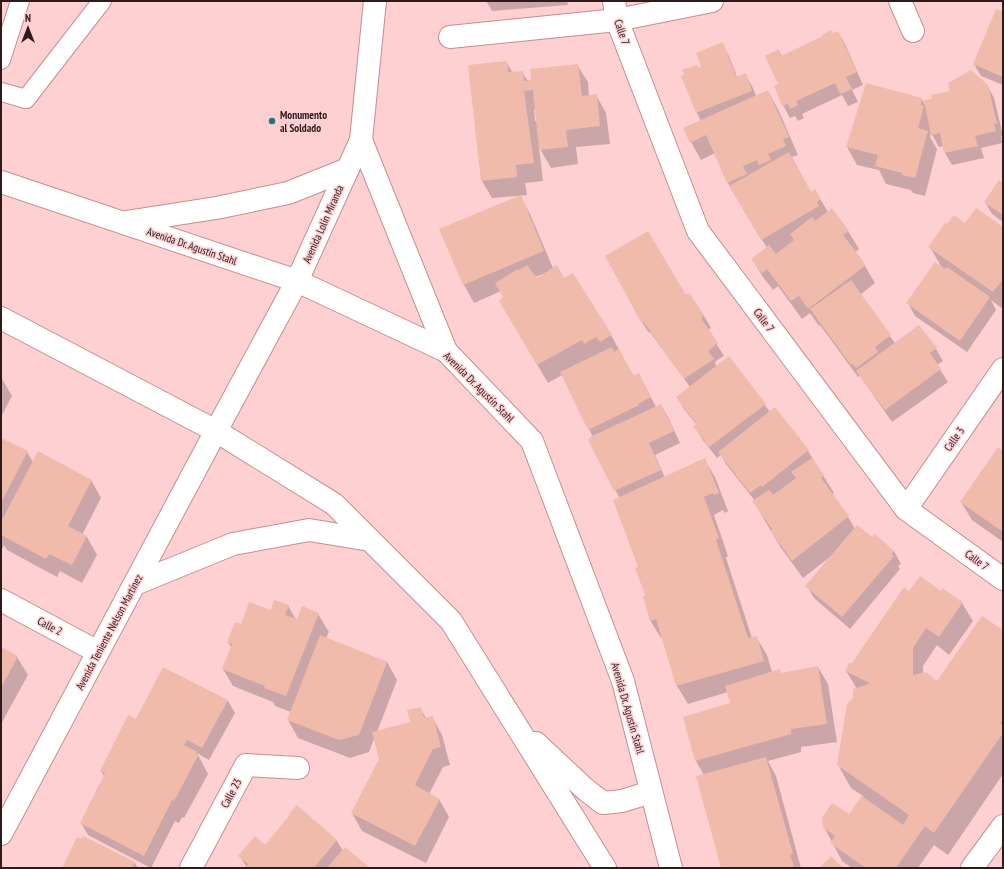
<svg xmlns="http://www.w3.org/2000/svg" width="1004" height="869" viewBox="0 0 1004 869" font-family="'PT Sans Narrow',sans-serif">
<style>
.shadow{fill:#0003;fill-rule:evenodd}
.building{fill:#f1bbac}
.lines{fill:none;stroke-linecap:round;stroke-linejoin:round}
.lane-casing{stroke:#c48e91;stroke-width:20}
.street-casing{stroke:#c48e91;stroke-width:24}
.secondary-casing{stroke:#c48e91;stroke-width:24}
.highway-casing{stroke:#c48e91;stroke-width:24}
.lane{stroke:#fff;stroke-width:18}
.street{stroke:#fff;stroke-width:22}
.secondary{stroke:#fff;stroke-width:22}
.highway{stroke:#fff;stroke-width:22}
.poi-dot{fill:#277272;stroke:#fed0d2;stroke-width:1.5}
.labels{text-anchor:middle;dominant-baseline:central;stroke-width:3;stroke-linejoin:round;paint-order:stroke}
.street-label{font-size:11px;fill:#2e191b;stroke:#fed0d2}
.poi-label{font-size:11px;font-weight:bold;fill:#2e191b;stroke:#fed0d2;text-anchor:start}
</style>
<rect width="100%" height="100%" fill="#fed0d2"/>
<g class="shadow">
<polygon points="486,1 567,1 568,5 492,11"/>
<polygon points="1003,13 1003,85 981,76 974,64"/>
<polygon points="838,32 845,44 863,85 852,90 858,102 848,106 842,95 802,114 804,118 798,121 795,116 790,118 783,105 779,84 779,51 782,56"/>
<polygon points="722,44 729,56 737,77 745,74 752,86 756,96 768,91 778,109 798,155 792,157 811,193 815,190 828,212 848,231 859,249 855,252 865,266 875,283 860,295 895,343 936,349 943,361 937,365 948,382 892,422 860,376 858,377 820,325 819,326 810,313 802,319 778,286 773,290 763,277 752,259 767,248 728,183 715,153 701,160 691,142 701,121 697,113 698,69 702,68"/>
<path d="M 506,62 L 513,73 L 522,72 L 528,81 L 577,65 L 588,82 L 589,96 L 596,95 L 606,113 L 610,144 L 576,147 L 578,164 L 551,168 L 539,147 L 543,181 L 525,183 L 527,195 L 492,198 L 482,181 ZM 534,109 L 536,109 L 537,121 L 535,121 Z"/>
<polygon points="987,85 994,98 1003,136 1001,136 1002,143 981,148 984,158 952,165 945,153 944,146 939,147 931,133 930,137 937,149 925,196 913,193 911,190 886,184 879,170 857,165 847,147 922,99 926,107"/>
<polygon points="1003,184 1003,222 992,214 985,202"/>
<path d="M 520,196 L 530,214 L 553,268 L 611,335 L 634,377 L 639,374 L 656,407 L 661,405 L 668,417 L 680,443 L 655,455 L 665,478 L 704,459 L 715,477 L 728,511 L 725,513 L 723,510 L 714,515 L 728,556 L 726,558 L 752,638 L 756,637 L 767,655 L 772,672 L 779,670 L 782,674 L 818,667 L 828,684 L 837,742 L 801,747 L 801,752 L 768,761 L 776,776 L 801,868 L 722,868 L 704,775 L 696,761 L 684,718 L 731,704 L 728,692 L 688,704 L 677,686 L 663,637 L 661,638 L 650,620 L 646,595 L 620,499 L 589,441 L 593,437 L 562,375 L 548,383 L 500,301 L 504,297 L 501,291 L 474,303 L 464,285 L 441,230 ZM 545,273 L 545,274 L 536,280 L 535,277 Z"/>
<polygon points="965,225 1003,228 1003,309 991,300 996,310 967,352 915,316 908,303 942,268 930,247"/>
<polygon points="689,294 704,316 711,328 708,330 724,356 716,361 715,363 717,367 729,358 770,412 808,451 834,493 832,495 848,517 855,529 894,551 901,564 898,566 900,569 850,629 814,598 807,586 830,557 803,578 781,548 754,502 755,501 726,464 721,455 717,458 702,439 695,427 697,425 684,409 677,397 690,387 650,332 649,333 642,322"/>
<polygon points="1,377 12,396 1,417"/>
<polygon points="1,439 27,452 33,462 91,480 101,498 82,535 87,537 97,555 82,583 60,571 57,577 7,550 4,545 1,551"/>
<polygon points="1003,452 1003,542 972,520 961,502"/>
<polygon points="909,592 941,592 962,603 973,621 949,655 937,645 923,666 923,674 937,682 1003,631 1003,774 948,855 934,845 918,868 852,868 842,861 824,827 849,815 863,796 851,788 838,765 853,698 857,689 846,671"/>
<polygon points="288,606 297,621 318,614 329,632 326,638 387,662 397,680 377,732 411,723 420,708 426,718 432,717 442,735 450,765 443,767 429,794 439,799 449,817 426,863 362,831 352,813 380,759 374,739 369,752 350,758 298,738 288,720 291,712 275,706 273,702 233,686 223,669 231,647 228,642 241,626 271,612"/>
<polygon points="1,648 17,657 28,675 1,724"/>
<polygon points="228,701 235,713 209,760 197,753 208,774 184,818 182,817 179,823 175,821 151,868 88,835 81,823 104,776 101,771 136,720"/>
<polygon points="297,807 337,841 343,851 368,868 247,868 240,856 265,846"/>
<polygon points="83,837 135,863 138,868 63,868"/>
</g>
<g class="building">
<polygon points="996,9 1003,12 1003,77 973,64"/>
<polygon points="831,30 833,33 838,31 857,72 846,77 852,89 840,94 835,83 796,101 798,105 790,109 788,104 782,106 774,86 778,84 765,56 779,49 781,56 823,36 822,35"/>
<polygon points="723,42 736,77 746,73 752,91 696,113 681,76 684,74 682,70 697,65 699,68 701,67 696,53"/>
<polygon points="507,61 508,72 523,71 524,81 531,80 530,69 578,64 582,96 597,94 600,126 566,130 568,147 539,150 533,90 524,91 534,163 516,165 517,177 481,181 468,65"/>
<polygon points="971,70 988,85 997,124 994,124 996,131 975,136 978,146 944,153 940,133 931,135 924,100 932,99 931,95 950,91 948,83"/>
<polygon points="866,83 922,98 921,105 924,106 918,128 928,131 915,178 902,175 902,173 875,166 878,155 846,147"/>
<polygon points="768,90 789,137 783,139 786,146 768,154 771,160 759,165 757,160 743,166 747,174 727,183 706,135 690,143 683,128"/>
<polygon points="789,152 811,192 815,189 821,199 817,202 819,206 761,240 729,186"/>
<polygon points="999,180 1003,183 1003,215 984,202"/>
<polygon points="521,195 544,251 463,285 439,229"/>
<polygon points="832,208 849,231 843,235 866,265 808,309 799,296 791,301 767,269 762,273 751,259 769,245 776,254 794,240 790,234 812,217 815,221"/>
<polygon points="976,208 1003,227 1003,279 993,292 928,247 945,223 947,224 954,215 965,223"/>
<polygon points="648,231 686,295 689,293 704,315 701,318 718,343 708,351 714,359 684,379 643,321 641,322 605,256"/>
<polygon points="935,262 945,269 947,267 990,297 960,341 906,303"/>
<polygon points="527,265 537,278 557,265 564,278 573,273 612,335 600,342 596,337 584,344 582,340 537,365 499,301 503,297 495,283 518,269 519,270"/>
<polygon points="851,280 891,335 875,347 878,352 856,368 853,364 851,365 810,309"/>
<polygon points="919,325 937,348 930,353 941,369 885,410 856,371"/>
<polygon points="612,347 614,352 619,349 633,376 639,373 651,397 638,404 639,405 588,430 560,372"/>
<polygon points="729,356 766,404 709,447 693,426 697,424 676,397"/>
<polygon points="661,404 674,431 649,443 661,470 614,491 588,440 591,438 590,437"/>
<polygon points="775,407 809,450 762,487 761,485 750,493 718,452"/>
<polygon points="1,438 28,451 1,503"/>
<polygon points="998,447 1003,451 1003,532 960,502"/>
<polygon points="38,451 92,480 68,526 87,536 72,565 49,554 46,559 1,535 1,522"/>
<polygon points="705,458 719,493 714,495 713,493 704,497 719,538 716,540 748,638 757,636 764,661 676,686 656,619 650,621 643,597 645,595 635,568 638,567 613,500"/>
<polygon points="812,458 824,475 821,478 849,516 792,561 770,530 772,529 752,501 769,490 773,495 796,478 791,472"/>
<polygon points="857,525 872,537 875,534 894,551 891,554 894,556 842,617 805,586"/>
<polygon points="920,576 941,591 942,588 963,602 939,637 926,628 913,648 913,675 926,672 937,681 982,616 1003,630 1003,718 1000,723 1003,726 1003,733 934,833 925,826 896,868 866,868 830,843 835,836 823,827 822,818 832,803 849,814 862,796 903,825 909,815 837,765 847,704 853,698 853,689 869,684 867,684 870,683 845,671 849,663 852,663 904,587 909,591"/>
<polygon points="274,600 289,605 285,615 297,619 302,606 319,613 286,696 264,688 265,686 222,669 232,644 227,642 235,622 241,624 249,602 271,610"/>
<polygon points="320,635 387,662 359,735 339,740 287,720"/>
<polygon points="1,647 18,656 1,688"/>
<polygon points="818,666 827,724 791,729 791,734 695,761 683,717 730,703 725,686 780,669 781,673"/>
<polygon points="163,667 228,700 202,748 187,740 184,745 197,752 196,754 198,756 174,801 172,800 144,856 80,823 105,773 100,771 128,715 136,719"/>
<polygon points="421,707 424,718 433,716 441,747 433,749 415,785 440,799 415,846 351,813 379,759 372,732 410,722 407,710"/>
<polygon points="766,757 793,854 790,855 794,866 791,868 721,868 696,776"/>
<polygon points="297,805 337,840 314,868 245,868 248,864 238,856 255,836 265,845 290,815 289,814"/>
<polygon points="83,836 135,862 132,868 62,868 77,837 81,839"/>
<polygon points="345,847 370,868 327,868"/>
<polygon points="831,856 843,868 819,868"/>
</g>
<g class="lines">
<defs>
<g id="lane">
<polyline points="1,60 20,1"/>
<polyline points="1,92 26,99 102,1"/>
</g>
<g id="street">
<polyline points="614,1 617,20 698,231 906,509 1003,579"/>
<polyline points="900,1 913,31"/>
<polyline points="450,37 617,20 712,1"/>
<polyline points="216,431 297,281 361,140 375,1"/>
<polyline points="906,509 1003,369"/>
<polyline points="1,600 98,652"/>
<polyline points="191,868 246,765 298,768"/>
</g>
<g id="secondary">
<polyline points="1,834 216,431"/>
<polyline points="972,868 1003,826"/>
</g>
<g id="highway">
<polyline points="361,140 446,351"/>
<polyline points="1,182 297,281 446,351 532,441 623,681 671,868"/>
<polyline points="126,222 216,208 288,193 348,169"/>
<polyline points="1,318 216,431 334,504 451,621 605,868"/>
<polyline points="135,584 233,544 309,530 370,540"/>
<polyline points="536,743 585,789 603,803 622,801 651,792"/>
</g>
</defs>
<use href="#lane" class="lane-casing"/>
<use href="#street" class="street-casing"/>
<use href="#secondary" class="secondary-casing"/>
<use href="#highway" class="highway-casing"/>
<use href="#lane" class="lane"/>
<use href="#street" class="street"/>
<use href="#secondary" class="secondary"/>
<use href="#highway" class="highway"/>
</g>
<circle class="poi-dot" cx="272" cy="121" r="4"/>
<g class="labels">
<g class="street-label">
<text transform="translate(622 32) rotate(71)">Calle 7</text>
<text transform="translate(323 224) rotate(-66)">Avenida Lolín Miranda</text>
<text transform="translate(192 246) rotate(19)">Avenida Dr. Agustín Stahl</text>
<text transform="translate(764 320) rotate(53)">Calle 7</text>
<text transform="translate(479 387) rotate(45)">Avenida Dr. Agustín Stahl</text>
<text transform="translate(954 439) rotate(-55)">Calle 3</text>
<text transform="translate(977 560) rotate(36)">Calle 7</text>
<text transform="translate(50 626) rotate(28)">Calle 2</text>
<text transform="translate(109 632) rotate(-62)">Avenida Teniente Nelson Martínez</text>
<text transform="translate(628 708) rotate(74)">Avenida Dr. Agustín Stahl</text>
<text transform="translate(231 793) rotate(-62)">Calle 23</text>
</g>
<g class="poi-label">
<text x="280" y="115">Monumento<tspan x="280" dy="13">al Soldado</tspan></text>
</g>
</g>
<rect width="1004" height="869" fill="none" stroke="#2e191b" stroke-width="4"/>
<g transform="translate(28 28)" stroke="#fed0d2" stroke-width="3" paint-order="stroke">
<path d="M0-3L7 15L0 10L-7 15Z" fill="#2e191b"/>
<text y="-6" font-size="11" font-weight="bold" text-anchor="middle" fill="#2e191b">N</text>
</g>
</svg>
